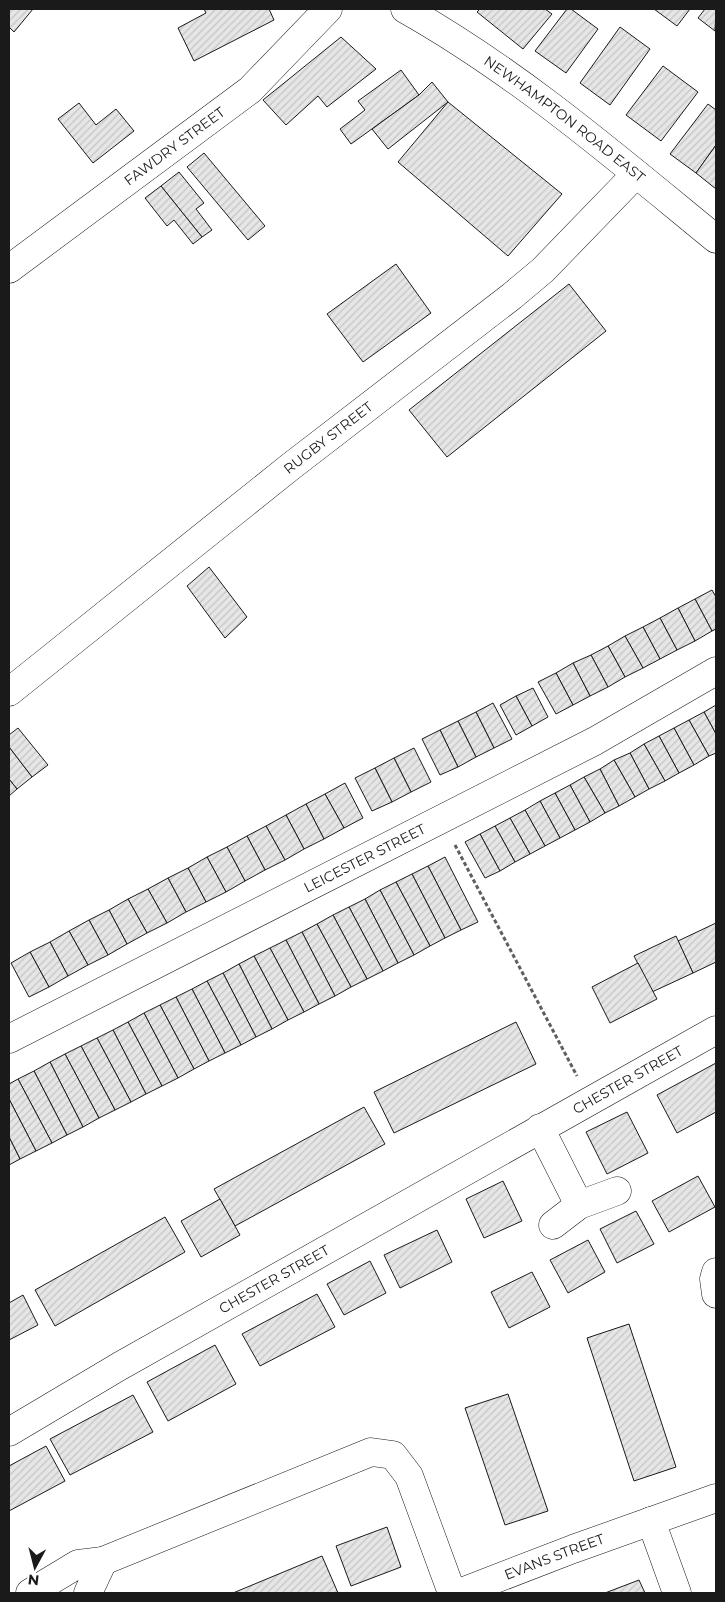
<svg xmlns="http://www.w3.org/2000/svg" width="725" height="1602" viewBox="0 0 725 1602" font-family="Montserrat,sans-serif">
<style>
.building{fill:url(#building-hatch);stroke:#1a1a1a}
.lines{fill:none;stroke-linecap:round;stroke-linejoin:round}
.minor-casing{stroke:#1a1a1a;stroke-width:29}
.path{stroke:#5f5f5f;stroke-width:3;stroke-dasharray:4 2.5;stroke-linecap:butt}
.minor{stroke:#fff;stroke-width:28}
.labels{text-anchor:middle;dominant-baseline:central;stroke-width:4;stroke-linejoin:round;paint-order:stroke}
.street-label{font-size:14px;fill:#1a1a1a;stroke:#fff}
</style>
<defs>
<pattern id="building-hatch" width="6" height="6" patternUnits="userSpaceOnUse" patternTransform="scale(1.25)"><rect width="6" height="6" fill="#e6e6e6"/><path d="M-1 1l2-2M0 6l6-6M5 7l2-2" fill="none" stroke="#c5c5c5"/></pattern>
</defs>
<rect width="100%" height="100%" fill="#fff"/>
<g class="building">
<polygon points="9,9 33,9 14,32 9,27"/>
<polygon points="204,9 269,9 274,20 194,61 178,28 206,13"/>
<polygon points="480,9 545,9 552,14 523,49 477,12"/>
<polygon points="567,9 571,9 598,29 566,73 535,51"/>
<polygon points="654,9 690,9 677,26"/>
<polygon points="705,9 716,9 715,31 698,18"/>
<polygon points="620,27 650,49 610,105 580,83"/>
<polygon points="341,37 376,69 327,107 318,96 286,125 263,100"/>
<polygon points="663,66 698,92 661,141 626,115"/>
<polygon points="401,70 419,95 351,144 340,129 365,110 358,101"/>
<polygon points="432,82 448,102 388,149 372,129 419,95"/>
<polygon points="448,102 562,194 508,256 398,162"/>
<polygon points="79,103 96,125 116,109 134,131 93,163 58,119"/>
<polygon points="708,104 716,110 716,145 696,173 670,154"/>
<polygon points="716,145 716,189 696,173"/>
<polygon points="204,153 265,226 248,240 187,167"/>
<polygon points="179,172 204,203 196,209 212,230 202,237 161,186"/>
<polygon points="161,186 202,237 193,244 174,220 167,226 145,198"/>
<polygon points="396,264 431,313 363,362 327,314"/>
<polygon points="569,284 606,331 447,457 409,410"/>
<polygon points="209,567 247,617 225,638 187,586"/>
<polygon points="712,590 716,597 716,629 712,631 695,599"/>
<polygon points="695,599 712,631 695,641 678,608"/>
<polygon points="678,608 695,641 677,650 660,618"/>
<polygon points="660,618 677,650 660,659 643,627"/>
<polygon points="643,627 660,659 643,668 625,636"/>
<polygon points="625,636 643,668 625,677 608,646"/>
<polygon points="608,646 625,677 608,687 591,655"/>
<polygon points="591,655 608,687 590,696 573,663"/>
<polygon points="573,663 590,696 573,705 556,673"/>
<polygon points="556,673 573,705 556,714 538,682"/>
<polygon points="533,688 548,717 532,726 516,696"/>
<polygon points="516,696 532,726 516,735 500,705"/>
<polygon points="493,703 512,739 494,748 476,712"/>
<polygon points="716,705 716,734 704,712"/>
<polygon points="476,712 494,748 476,757 458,721"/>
<polygon points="704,712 716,734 716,753 709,756 689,720"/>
<polygon points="689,720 709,756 694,765 674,728"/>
<polygon points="458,721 476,757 458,767 440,730"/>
<polygon points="18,728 48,765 32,777 9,747 9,735"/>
<polygon points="674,728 694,765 679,773 659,736"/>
<polygon points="440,730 458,767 440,775 422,739"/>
<polygon points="659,736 679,773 665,781 644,744"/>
<polygon points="644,744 665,781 649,789 630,753"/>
<polygon points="9,747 32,777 17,789 9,779"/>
<polygon points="414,748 431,782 411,792 394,758"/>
<polygon points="630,753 649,789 635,797 614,760"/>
<polygon points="394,758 411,792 392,802 375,768"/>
<polygon points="614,760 635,797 619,806 600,769"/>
<polygon points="375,768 392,802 372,811 355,778"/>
<polygon points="600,769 619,806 605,813 584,777"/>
<polygon points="584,777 605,813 590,822 570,785"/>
<polygon points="9,779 17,789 9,796"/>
<polygon points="345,783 363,818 344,828 325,794"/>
<polygon points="570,785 590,822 575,830 555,793"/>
<polygon points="555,793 575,830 560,838 540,801"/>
<polygon points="325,794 344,828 324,839 306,804"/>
<polygon points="540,801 560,838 545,846 525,810"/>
<polygon points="306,804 324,839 304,849 286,815"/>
<polygon points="525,810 545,846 530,854 510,818"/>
<polygon points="286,815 304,849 285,860 266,826"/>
<polygon points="510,818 530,854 515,862 495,826"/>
<polygon points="266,826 285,860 265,870 247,836"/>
<polygon points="495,826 515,862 500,871 480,834"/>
<polygon points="480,834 500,871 485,878 465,842"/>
<polygon points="247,836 265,870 245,881 227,847"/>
<polygon points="227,847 245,881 226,892 207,857"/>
<polygon points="207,857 226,892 206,902 188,868"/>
<polygon points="445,857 478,922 461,930 428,866"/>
<polygon points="428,866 461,930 445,938 412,874"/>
<polygon points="188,868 206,902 186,912 168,878"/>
<polygon points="412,874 445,938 430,946 396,882"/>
<polygon points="168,878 186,912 167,923 148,889"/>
<polygon points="396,882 430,946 414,955 380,890"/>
<polygon points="148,889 167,923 147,933 128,899"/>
<polygon points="380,890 414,955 398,963 365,899"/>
<polygon points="128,899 147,933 127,944 109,910"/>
<polygon points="365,899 398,963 383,971 349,907"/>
<polygon points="349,907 383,971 367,979 333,915"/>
<polygon points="109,910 127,944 108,955 89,920"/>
<polygon points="333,915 367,979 351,987 317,924"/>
<polygon points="89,920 108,955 88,965 69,931"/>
<polygon points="716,923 716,962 693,973 678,941"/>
<polygon points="317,924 351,987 335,996 302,932"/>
<polygon points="69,931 88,965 68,976 50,942"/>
<polygon points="302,932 335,996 319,1004 286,940"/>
<polygon points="676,936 693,973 652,992 634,956"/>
<polygon points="286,940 319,1004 304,1012 270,948"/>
<polygon points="50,942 68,976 49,987 30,952"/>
<polygon points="270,948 304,1012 288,1020 254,956"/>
<polygon points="30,952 49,987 29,997 11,963"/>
<polygon points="254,956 288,1020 272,1029 239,964"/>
<polygon points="638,963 657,999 610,1023 592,987"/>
<polygon points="239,964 272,1029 256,1037 223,973"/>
<polygon points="223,973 256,1037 241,1045 207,981"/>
<polygon points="207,981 241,1045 225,1053 192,989"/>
<polygon points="192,989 225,1053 209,1061 176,997"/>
<polygon points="176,997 209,1061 194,1069 160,1005"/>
<polygon points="160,1005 194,1069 178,1078 144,1013"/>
<polygon points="144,1013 178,1078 162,1086 128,1022"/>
<polygon points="128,1022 162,1086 146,1094 113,1030"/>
<polygon points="516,1022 536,1064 394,1133 374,1092"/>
<polygon points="113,1030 146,1094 131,1102 97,1038"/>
<polygon points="97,1038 131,1102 115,1110 81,1046"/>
<polygon points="81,1046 115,1110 99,1118 65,1054"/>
<polygon points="65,1054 99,1118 83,1127 50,1062"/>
<polygon points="50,1062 83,1127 67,1135 34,1071"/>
<polygon points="716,1063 716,1112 677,1133 657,1095"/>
<polygon points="34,1071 67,1135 52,1143 18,1079"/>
<polygon points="18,1079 52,1143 36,1151 9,1099 9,1084"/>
<polygon points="9,1099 36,1151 20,1159 9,1137"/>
<polygon points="364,1107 385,1144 235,1226 214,1189"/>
<polygon points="627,1112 648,1153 607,1174 586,1132"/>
<polygon points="9,1137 20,1159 9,1165"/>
<polygon points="698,1176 715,1207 669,1232 652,1201"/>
<polygon points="503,1181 522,1221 484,1238 466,1199"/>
<polygon points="220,1199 240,1235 201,1257 181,1221"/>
<polygon points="636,1211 654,1244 617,1263 600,1229"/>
<polygon points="165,1217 185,1252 55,1326 35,1290"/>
<polygon points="437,1230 452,1262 400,1288 384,1255"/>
<polygon points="588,1240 605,1272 568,1293 550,1260"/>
<polygon points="370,1261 386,1293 344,1315 327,1284"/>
<polygon points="532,1272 550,1307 509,1328 491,1292"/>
<polygon points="317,1294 335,1327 260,1366 242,1334"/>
<polygon points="23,1295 38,1325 9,1340 9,1303"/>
<polygon points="629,1324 676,1467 634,1481 587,1338"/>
<polygon points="215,1345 236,1384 168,1421 147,1382"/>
<polygon points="508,1394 548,1511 505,1525 465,1408"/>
<polygon points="133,1395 153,1432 70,1475 50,1439"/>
<polygon points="46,1446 65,1481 9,1511 9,1466"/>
<polygon points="387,1527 401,1567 351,1586 336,1546"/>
<polygon points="322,1556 338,1593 233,1593"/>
<polygon points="639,1580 645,1593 605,1593"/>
</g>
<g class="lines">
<defs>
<g id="minor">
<path id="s1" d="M 405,9 C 517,72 617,158 716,239"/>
<path id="s2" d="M 9,269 L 250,90 L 328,9"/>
<path id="s3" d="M 9,692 L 290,467 L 512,296 L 543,270 L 636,174"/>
<path id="s4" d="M 9,1039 L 595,741 L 716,671"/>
<polyline points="540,1128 579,1205"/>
<polyline points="553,1225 579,1205 617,1191"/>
<polyline points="716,1272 714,1279 716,1294"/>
<path id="s5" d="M 9,1432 L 120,1366 L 716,1030"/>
<polyline points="651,1521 677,1593"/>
<polyline points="103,1561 371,1452 393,1455 409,1476 452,1593"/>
<polyline points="30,1593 78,1564 103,1561 88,1593"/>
<path id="s6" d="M 459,1593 L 573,1549 L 716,1498"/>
</g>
</defs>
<use href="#minor" class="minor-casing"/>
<polyline class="path" points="455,845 577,1076"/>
<use href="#minor" class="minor"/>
</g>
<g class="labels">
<g class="street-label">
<text stroke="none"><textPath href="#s1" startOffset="194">NEWHAMPTON ROAD EAST</textPath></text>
<text stroke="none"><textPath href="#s2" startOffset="206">FAWDRY STREET</textPath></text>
<text stroke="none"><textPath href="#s3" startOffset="408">RUGBY STREET</textPath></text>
<text stroke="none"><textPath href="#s4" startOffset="399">LEICESTER STREET</textPath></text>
<text stroke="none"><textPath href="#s5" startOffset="712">CHESTER STREET</textPath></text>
<text stroke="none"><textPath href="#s5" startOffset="306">CHESTER STREET</textPath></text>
<text stroke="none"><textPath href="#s6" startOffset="102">EVANS STREET</textPath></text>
</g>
</g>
<rect width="725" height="1602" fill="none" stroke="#1a1a1a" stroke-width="20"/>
<g transform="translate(35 1567) rotate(187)" stroke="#ffffff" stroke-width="4" paint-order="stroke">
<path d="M0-4L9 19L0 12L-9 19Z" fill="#1a1a1a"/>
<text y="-8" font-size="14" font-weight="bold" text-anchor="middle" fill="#1a1a1a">N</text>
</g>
</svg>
